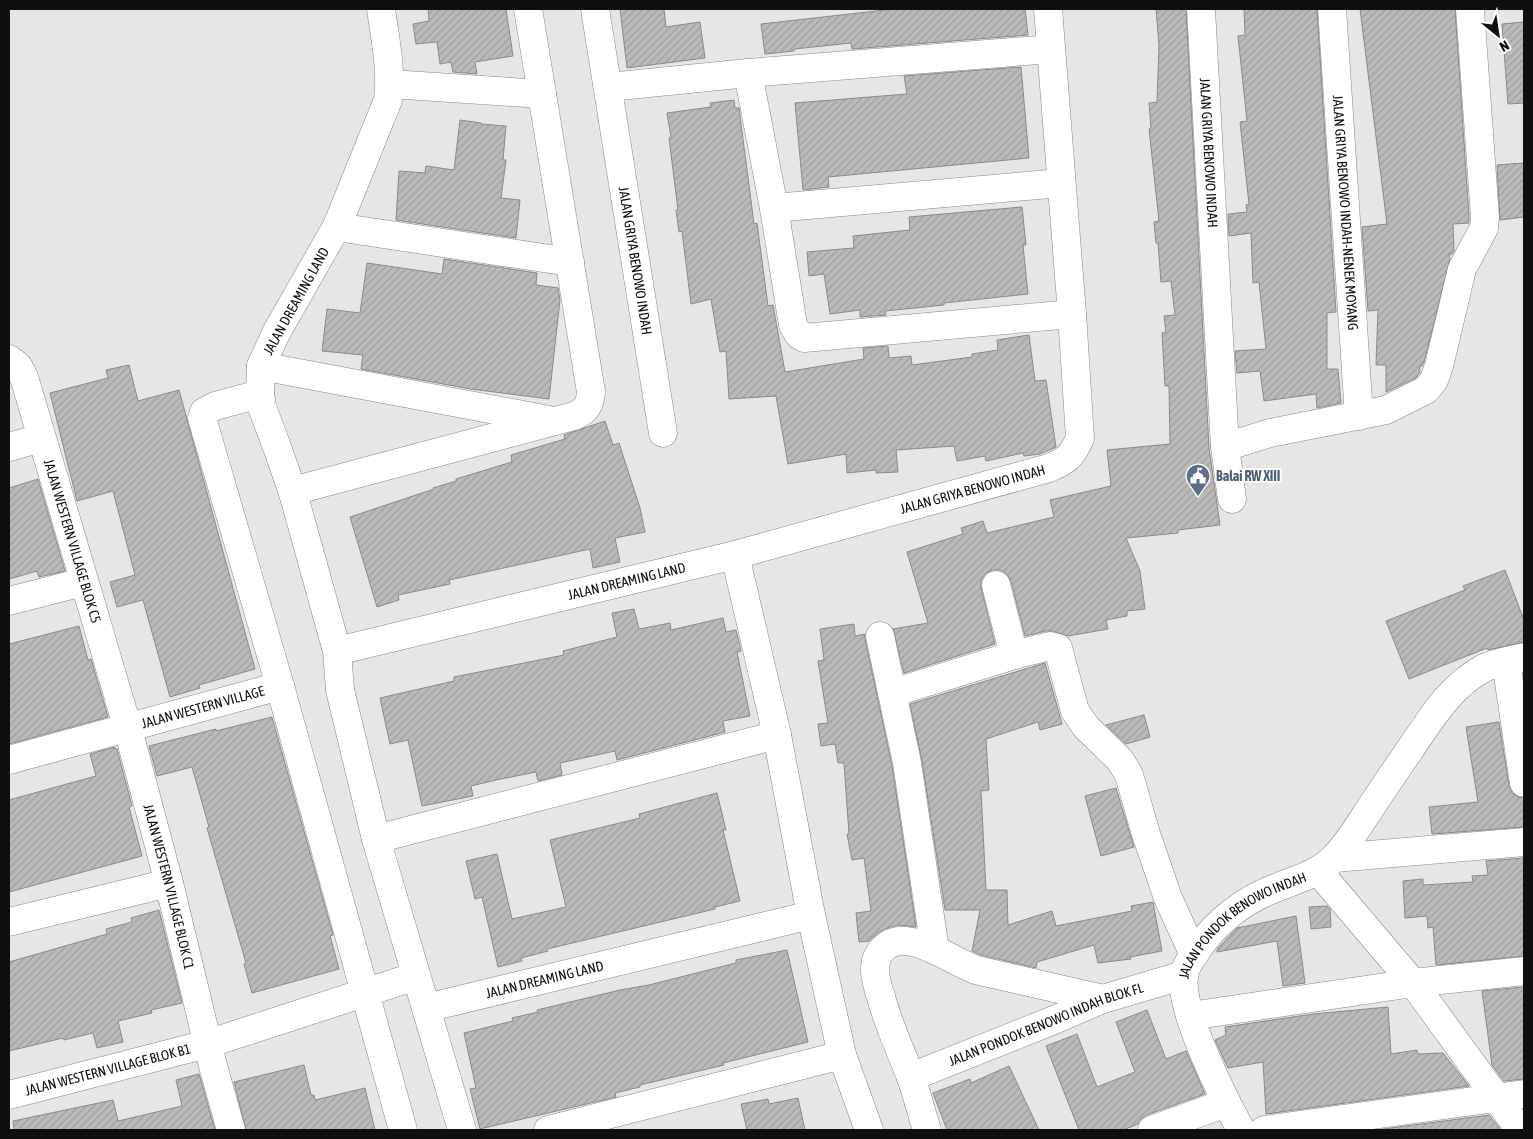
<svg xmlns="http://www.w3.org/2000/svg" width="1533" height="1139" viewBox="0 0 1533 1139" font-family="'Asap Condensed',sans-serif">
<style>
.building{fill:url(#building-hatch);stroke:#8b8a87}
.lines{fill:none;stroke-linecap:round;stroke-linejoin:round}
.minor-casing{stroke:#888784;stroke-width:29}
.minor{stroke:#fff;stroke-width:28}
.labels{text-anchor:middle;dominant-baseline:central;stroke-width:4;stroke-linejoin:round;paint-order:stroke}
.street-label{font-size:14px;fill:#0f0f0e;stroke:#fff}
.service-label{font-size:14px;font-weight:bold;fill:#4e5e75;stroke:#fff;text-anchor:start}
</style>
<defs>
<pattern id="building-hatch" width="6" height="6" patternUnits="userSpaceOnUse" patternTransform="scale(1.25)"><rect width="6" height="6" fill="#bbbab7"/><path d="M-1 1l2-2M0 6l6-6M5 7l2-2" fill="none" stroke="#a09f9c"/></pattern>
</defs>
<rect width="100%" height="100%" fill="#e7e6e3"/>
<g class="building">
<polygon points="428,9 506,9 513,56 475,62 477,74 453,72 451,62 440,64 437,42 416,44 413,24 429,21"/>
<polygon points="620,9 664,9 666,27 700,22 705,58 627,68"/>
<polygon points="894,9 1025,9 1028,35 852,49 851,43 794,49 794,51 765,54 761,24"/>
<polygon points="1156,9 1186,9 1209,448 1220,525 1178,530 1178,533 1126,538 1140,571 1145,609 1127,611 1127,616 1106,620 1108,629 1068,636 1053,631 1046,631 1025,636 1011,581 1007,574 1001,570 992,570 985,574 981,580 981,588 995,644 904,673 893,629 928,623 907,552 963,534 961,528 983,521 987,533 1054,517 1050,500 1111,486 1107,450 1170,444 1169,386 1165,386 1162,333 1166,332 1164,316 1175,315 1171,281 1161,282 1158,243 1156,243 1154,222 1159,221 1149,129 1151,128 1149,103 1157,102 1159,45"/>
<polygon points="1244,9 1317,9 1336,312 1327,313 1327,369 1338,369 1341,403 1317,408 1316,394 1264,401 1260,371 1237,373 1235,351 1266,349 1259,282 1253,283 1251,233 1229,236 1228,214 1247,212 1246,205 1249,204 1240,122 1247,121 1238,36 1245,35"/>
<polygon points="1360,9 1455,9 1469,217 1469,223 1453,224 1454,251 1452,254 1449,254 1450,259 1424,362 1422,366 1420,366 1420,372 1416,378 1386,392 1386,365 1376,365 1378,310 1368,311 1362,227 1387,224"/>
<polygon points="1524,22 1524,103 1508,104 1502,24"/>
<polygon points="1021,67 1029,158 828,177 829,187 803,190 795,103 907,94 904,76"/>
<polygon points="734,100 735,108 739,108 740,116 754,224 757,223 768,306 773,305 785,372 864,359 863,348 888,346 889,358 911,356 912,365 972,357 972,354 998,350 997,340 1029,335 1035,381 1046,380 1056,447 1040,454 1024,456 1023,453 986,461 985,456 957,461 954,446 896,450 898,472 876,473 876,470 847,473 846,454 788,464 776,396 729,399 726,351 720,352 711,299 691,304 682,231 679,232 676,210 678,210 669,138 671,137 667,113 711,107 710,103"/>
<polygon points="460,120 481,123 481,124 506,126 503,160 506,160 501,198 520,200 516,238 396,220 399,171 425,173 426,166 454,170"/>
<polygon points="1524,163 1524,217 1500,220 1497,165"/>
<polygon points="1022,207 1026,245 1023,245 1028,294 944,303 944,305 885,311 886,315 860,317 860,310 830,314 824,274 809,276 807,252 854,248 853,236 910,230 909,217"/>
<polygon points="444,259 537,273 536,285 558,288 560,300 549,399 471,389 361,369 363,355 322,351 327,309 360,313 367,263 442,274"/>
<polygon points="129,365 138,401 179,390 255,669 199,685 200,688 170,697 143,600 117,607 110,582 135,575 113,491 77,501 50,393 108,378 106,370"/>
<polygon points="605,421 613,445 619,443 640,508 645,532 615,538 620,562 593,568 590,549 449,580 450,584 398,595 399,600 377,607 350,517 434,489 433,488 456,481 456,479 512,462 511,455 565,439 564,435"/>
<polygon points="38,479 65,571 39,577 37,571 9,579 9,488"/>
<polygon points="1505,570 1524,620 1524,642 1488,650 1487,648 1409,679 1386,621 1465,590 1463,586"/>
<polygon points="634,609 639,629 670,623 671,630 723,618 726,632 736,630 741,651 737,652 750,716 723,721 725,732 617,760 615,751 560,763 562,775 538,781 536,772 496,780 471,786 473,796 422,806 408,740 390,744 380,698 454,681 454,677 564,655 563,651 617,637 612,613"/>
<polygon points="854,624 855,636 865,634 865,639 892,766 916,927 900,925 890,927 879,932 869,941 859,942 856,913 871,911 864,858 852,860 847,834 849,834 844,763 838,763 835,744 821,746 818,724 828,723 818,661 824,660 820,629"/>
<polygon points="79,626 88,660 91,659 108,717 9,744 9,644"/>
<polygon points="1045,663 1062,724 1040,730 1038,722 986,739 989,790 981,791 986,890 1007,890 1008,925 1052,911 1056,926 1132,911 1131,906 1153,902 1162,951 1130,957 1131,959 1098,963 1094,945 1037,962 1036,968 981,955 972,951 980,910 945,910 922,761 910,704"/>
<polygon points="1144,715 1150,737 1126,744 1106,725"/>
<polygon points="272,717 333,935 330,936 339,969 252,993 244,964 246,963 207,828 209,827 192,767 157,776 149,746 216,729 216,731"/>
<polygon points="1499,722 1509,786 1512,793 1518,797 1524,798 1524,827 1432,834 1429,807 1478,802 1466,727"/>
<polygon points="115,747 115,749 117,749 132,806 129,807 142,856 9,892 9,800 96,776 90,754"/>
<polygon points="1116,788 1134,847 1101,856 1085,796"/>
<polygon points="717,793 726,830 723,830 740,901 715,907 715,909 547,949 548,951 521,958 522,961 498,967 482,897 475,899 466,861 497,854 512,919 566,907 550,840 640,818 639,814"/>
<polygon points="1524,858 1524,956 1436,965 1433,927 1428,928 1427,916 1405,918 1403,881 1423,879 1423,885 1473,882 1472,876 1488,875 1486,861"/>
<polygon points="1327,906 1330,909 1331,927 1311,929 1309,907"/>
<polygon points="159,910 182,1003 151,1010 152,1013 118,1021 123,1042 97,1048 93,1033 64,1040 63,1038 9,1051 9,962 107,934 106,929 132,922 131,918"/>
<polygon points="1296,916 1305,983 1283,986 1277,941 1217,952 1217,950 1219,947 1237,928"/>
<polygon points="787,950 808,1042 723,1063 724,1065 640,1085 640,1087 615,1093 616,1097 480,1129 470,1089 476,1088 464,1033 513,1021 512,1018 538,1012 537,1010 620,990 649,985 736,963 736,960"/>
<polygon points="1524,987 1524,1079 1504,1081 1492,1065 1482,991"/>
<polygon points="1388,1007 1391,1054 1417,1050 1418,1054 1443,1053 1469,1086 1266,1114 1263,1062 1228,1068 1215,1040 1226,1035 1225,1027 1313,1014"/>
<polygon points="1147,1010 1166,1059 1186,1051 1205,1094 1147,1115 1140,1120 1138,1124 1123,1130 1079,1130 1046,1046 1077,1034 1097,1087 1135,1072 1116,1022"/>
<polygon points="304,1065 311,1095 314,1095 315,1100 365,1088 375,1130 246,1130 234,1082"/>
<polygon points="1009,1066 1039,1130 947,1130 933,1093 970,1079 971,1083"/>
<polygon points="199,1074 215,1130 14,1130 13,1121 113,1100 118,1121 182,1106 176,1080"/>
<polygon points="798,1098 805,1130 747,1130 741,1104 768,1099 769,1104"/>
<polygon points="1489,1115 1501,1130 1376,1130"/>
</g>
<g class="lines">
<defs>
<g id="minor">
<path d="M 381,9 C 385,39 392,69 388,100 L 337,226 L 276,333 L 261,366 L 260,394 L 262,407 L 277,447 L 293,493 L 337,651 L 340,690 L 376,839 L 462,1130"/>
<path id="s1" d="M 595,9 L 663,433"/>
<path id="s2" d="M 1201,9 L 1225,447 L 1232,499"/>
<path id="s3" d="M 1332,9 L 1359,416"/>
<polyline points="748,73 774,208 793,325 799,335 804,338 1072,314"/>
<polyline points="390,84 542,94"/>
<polyline points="609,87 748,73 1051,49"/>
<polyline points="774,208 1061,183"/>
<polyline points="337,226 350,229 570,262"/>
<path id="s4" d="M 9,359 L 18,366 L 24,377 L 128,729 L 169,883 L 213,1066 L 231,1130"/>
<polyline points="261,366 549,420"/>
<polyline points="260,394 215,406 204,412 202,418 280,686 403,1130"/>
<polyline points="9,447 41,438"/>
<polyline points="1225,447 1270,433 1386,410 1426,390 1434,380 1439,366 1462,269 1484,228 1485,217 1470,9"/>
<path d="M 293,493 L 300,489 L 574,416 C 586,411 590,405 591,392 L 528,9"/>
<polyline points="735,555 777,735 811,915 842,1055 869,1130"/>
<polyline points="996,585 1014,655"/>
<polyline points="9,601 83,582"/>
<polyline points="880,636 907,763 935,950"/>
<path id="s5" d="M 337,651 L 735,555 L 1049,468 C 1068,460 1072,456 1080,438 L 1072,314 L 1048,9"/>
<polyline points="1506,662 1524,783"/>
<polyline points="892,693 1014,655 1050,646 1058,648 1075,711 1086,727 1120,760 1129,775 1146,834 1168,898 1194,955"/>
<path id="s6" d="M 9,760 L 280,686"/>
<polyline points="376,839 777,735"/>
<polyline points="1334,858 1524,842"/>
<polyline points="1318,871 1413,983 1520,1130"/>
<polyline points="9,922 169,883"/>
<path id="s7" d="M 426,1008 L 811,915"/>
<polyline points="1190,1016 1413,983 1524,971"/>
<path id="s8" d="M 911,1077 L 1054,1020 L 1103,999 L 1184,975"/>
<path id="s9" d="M 9,1095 L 207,1044 L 416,976"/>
<polyline points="548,1130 842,1055"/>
<path d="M 927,1130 C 921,1112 917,1093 910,1075 C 900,1049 888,1024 881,997 C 878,988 875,979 875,971 C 874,953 888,939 906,941 C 926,942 956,962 976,970 L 1103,999"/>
<polyline points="1152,1130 1226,1103"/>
<path id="s10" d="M 1241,1130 C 1224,1099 1179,1010 1184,976 C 1185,966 1194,954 1200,946 C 1217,921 1245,900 1273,889 C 1294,880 1317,875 1333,859 C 1350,842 1362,820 1375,801 C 1386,784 1398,767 1409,751 C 1430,720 1450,686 1484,668 C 1496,662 1512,660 1524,657"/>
<polyline points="1264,1130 1524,1094"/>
</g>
</defs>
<use href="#minor" class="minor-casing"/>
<use href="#minor" class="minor"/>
</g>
<defs>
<symbol id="civic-pin" viewBox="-11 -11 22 30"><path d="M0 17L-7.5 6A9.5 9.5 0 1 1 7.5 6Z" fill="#5c6f8a" stroke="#fff"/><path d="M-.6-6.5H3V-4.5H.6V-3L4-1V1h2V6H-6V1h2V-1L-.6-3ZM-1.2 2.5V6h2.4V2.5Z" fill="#fff"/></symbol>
</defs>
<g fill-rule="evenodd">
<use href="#civic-pin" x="1184" y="462" width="28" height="38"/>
</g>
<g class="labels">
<g class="street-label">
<text stroke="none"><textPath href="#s2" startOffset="144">JALAN GRIYA BENOWO INDAH</textPath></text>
<text stroke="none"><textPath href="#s3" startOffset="204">JALAN GRIYA BENOWO INDAH-NENEK MOYANG</textPath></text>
<text stroke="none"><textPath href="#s1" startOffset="255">JALAN GRIYA BENOWO INDAH</textPath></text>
<text transform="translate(296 301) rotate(-61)">JALAN DREAMING LAND</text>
<text stroke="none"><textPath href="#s5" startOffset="656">JALAN GRIYA BENOWO INDAH</textPath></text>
<text stroke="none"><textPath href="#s4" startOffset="195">JALAN WESTERN VILLAGE BLOK C5</textPath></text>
<text stroke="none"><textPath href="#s5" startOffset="298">JALAN DREAMING LAND</textPath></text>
<text stroke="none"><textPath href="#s6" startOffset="201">JALAN WESTERN VILLAGE</textPath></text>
<text stroke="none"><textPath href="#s4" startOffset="554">JALAN WESTERN VILLAGE BLOK C1</textPath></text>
<text stroke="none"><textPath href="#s10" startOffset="246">JALAN PONDOK BENOWO INDAH</textPath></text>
<text stroke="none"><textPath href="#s7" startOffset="122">JALAN DREAMING LAND</textPath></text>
<text stroke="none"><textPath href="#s8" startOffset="145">JALAN PONDOK BENOWO INDAH BLOK FL</textPath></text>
<text stroke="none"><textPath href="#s9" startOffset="102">JALAN WESTERN VILLAGE BLOK B1</textPath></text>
</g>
<g class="service-label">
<text x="1216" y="476">Balai RW XIII</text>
</g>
</g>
<rect width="1533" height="1139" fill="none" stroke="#0f0f0e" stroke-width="20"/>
<g transform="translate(1498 35) rotate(150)" stroke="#ffffff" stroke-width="4" paint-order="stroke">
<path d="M0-4L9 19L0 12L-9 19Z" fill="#0f0f0e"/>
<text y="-8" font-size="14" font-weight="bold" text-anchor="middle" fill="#0f0f0e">N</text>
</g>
</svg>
